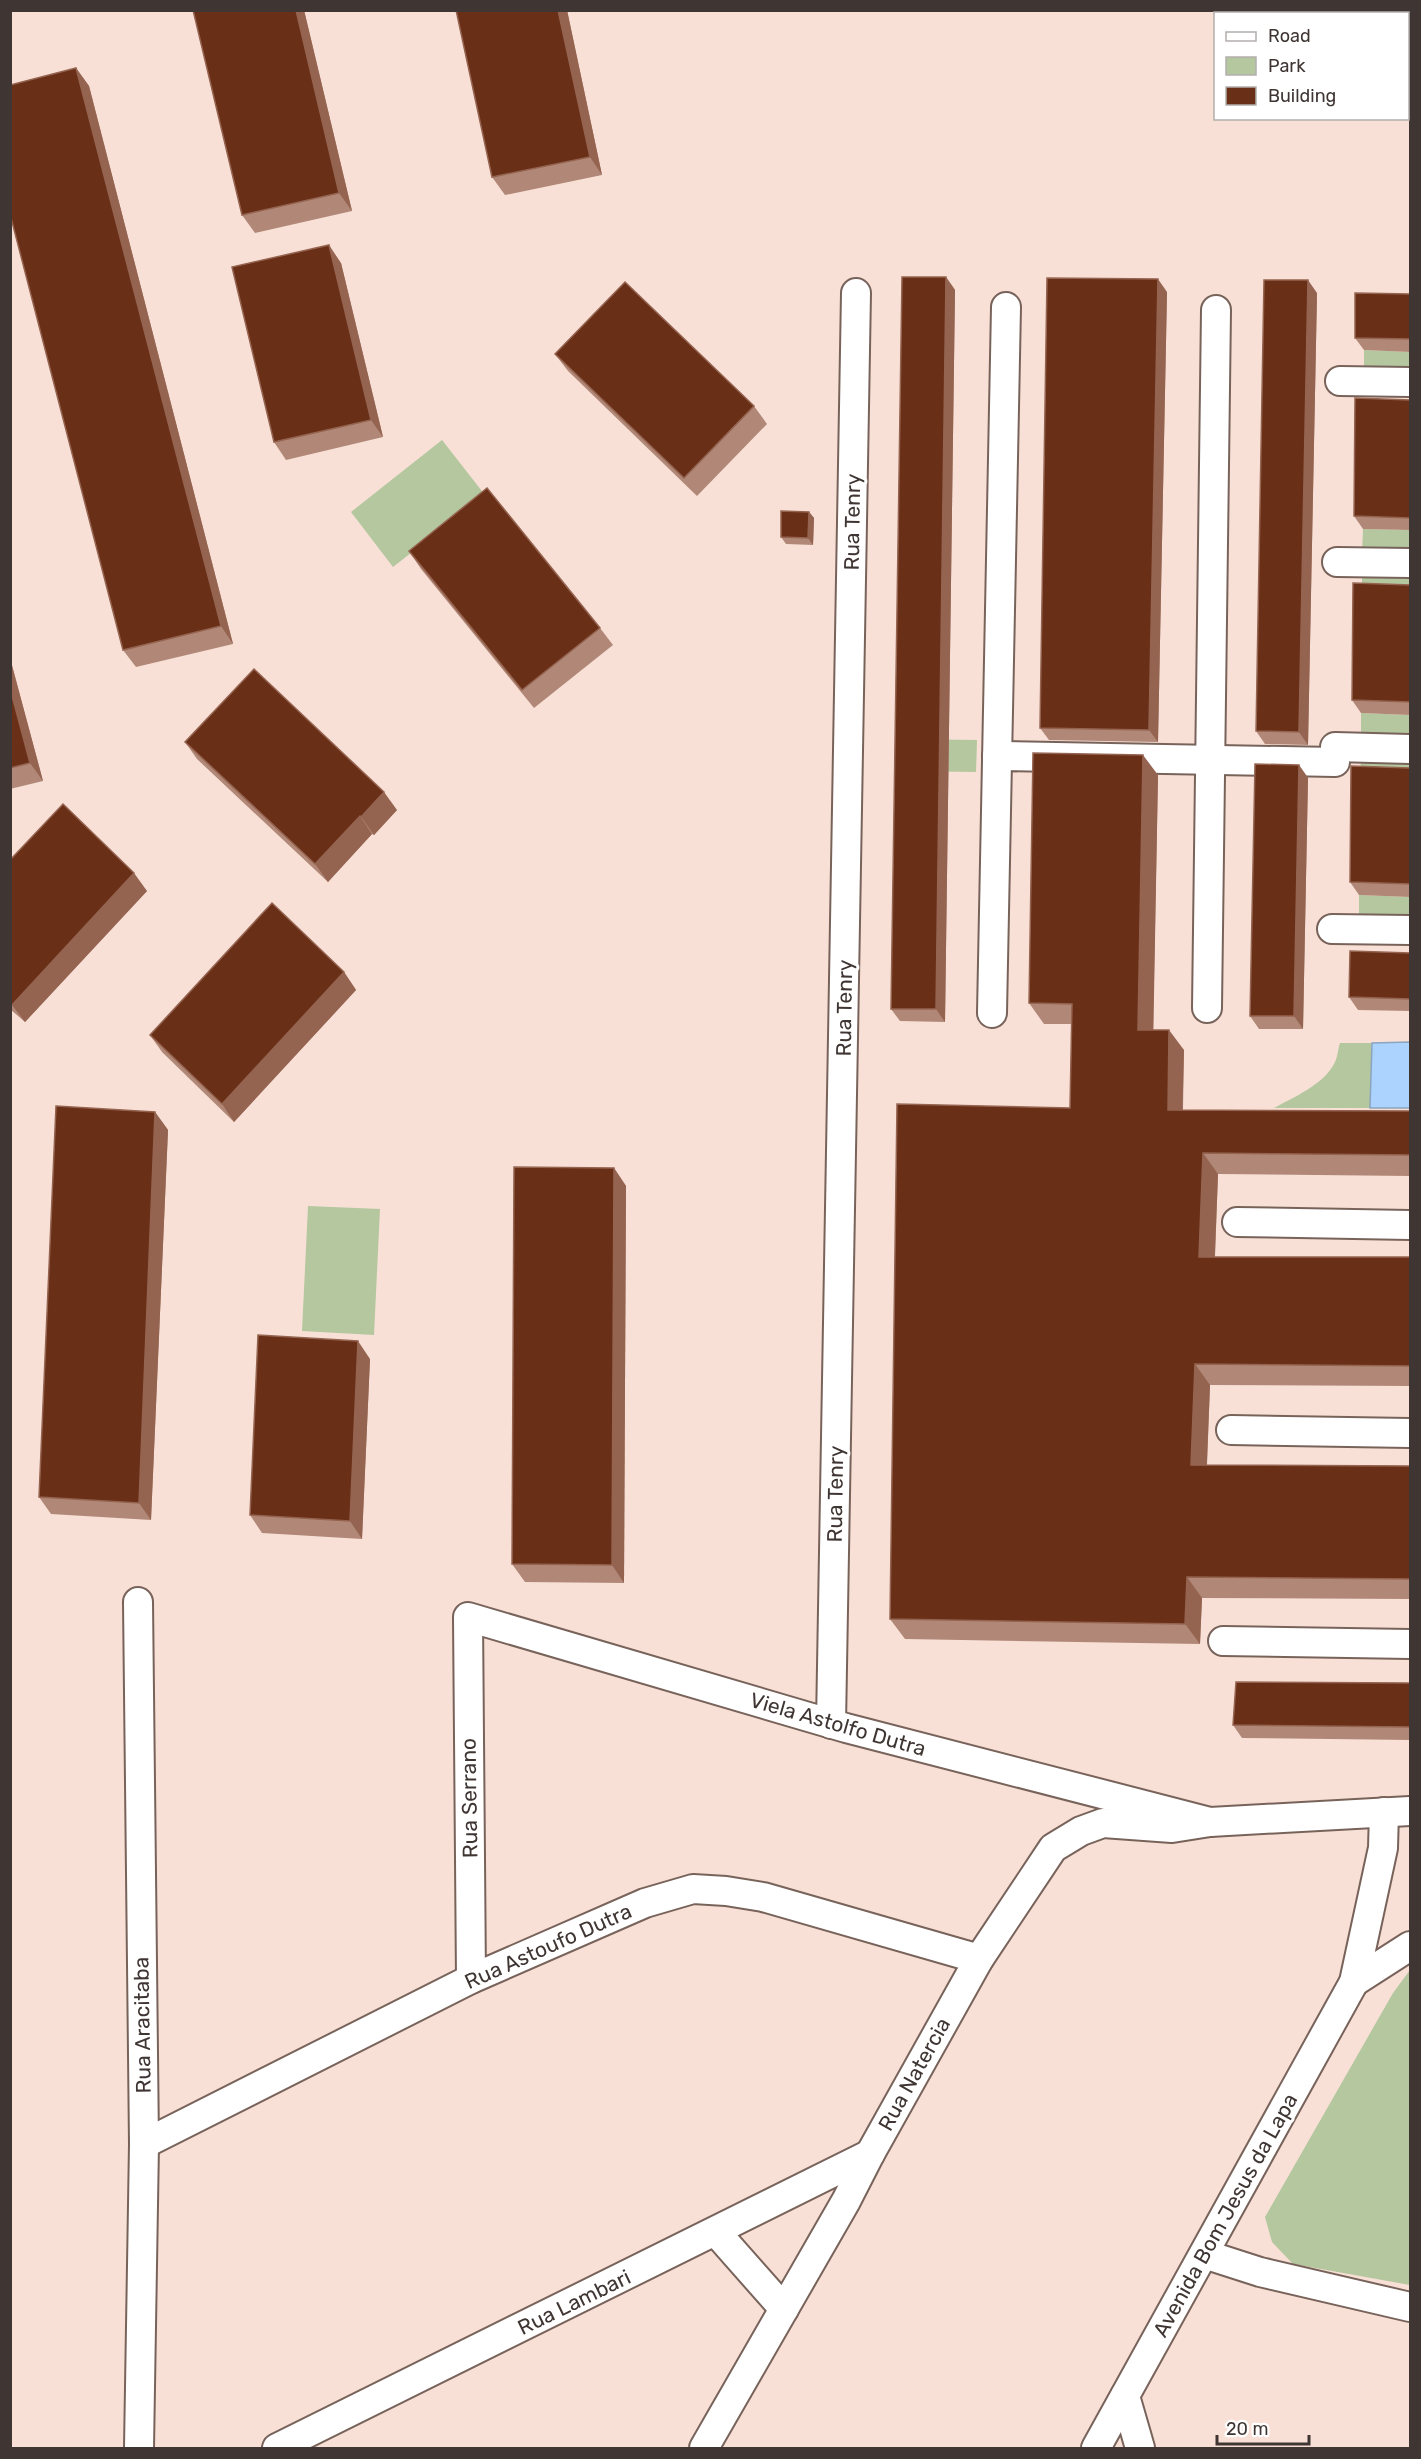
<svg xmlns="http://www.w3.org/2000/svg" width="1421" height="2459" viewBox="0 0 1421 2459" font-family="Rubik,sans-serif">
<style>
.green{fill:#b4c79e}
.water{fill:#abd3fd;stroke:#8ba4c0;stroke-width:1.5}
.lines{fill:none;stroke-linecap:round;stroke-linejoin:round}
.minor-casing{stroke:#78635b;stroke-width:32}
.minor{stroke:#fff;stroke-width:28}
.wall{fill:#b18877}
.shaded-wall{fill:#956451}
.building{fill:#6a2f17;stroke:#956451;stroke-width:1.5}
.labels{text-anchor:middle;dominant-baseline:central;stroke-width:6;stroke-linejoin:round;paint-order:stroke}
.street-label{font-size:21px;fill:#3f3633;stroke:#fff}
</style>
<rect width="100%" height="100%" fill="#f8e0d7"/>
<g class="green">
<polygon points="1364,350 1410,352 1410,374 1364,373"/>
<polygon points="442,440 485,495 393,567 351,512"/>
<polygon points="1363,529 1410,530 1410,552 1362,552"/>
<polygon points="1362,574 1410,575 1410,598 1362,596"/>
<polygon points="1361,713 1410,715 1410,738 1361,736"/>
<polygon points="904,739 977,740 976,772 904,771"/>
<polygon points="1361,757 1410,758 1410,780 1360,779"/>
<polygon points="1359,895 1410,897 1410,918 1359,917"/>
<path d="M 1340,1043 L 1372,1043 L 1370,1108 L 1274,1108 C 1294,1097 1325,1084 1335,1062 C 1338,1056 1338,1048 1340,1043 Z"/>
<polygon points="308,1206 380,1209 374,1335 302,1331"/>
<polygon points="1410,1970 1410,2285 1293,2264 1272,2242 1265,2217 1393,1993"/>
</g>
<polygon class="water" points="1410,1042 1410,1108 1370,1108 1372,1043"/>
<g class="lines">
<defs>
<g id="minor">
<polyline points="1340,381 1410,382"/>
<polyline points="1337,562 1410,563"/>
<polyline points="1335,747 1410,749"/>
<polyline points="997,756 1335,762"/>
<polyline points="1332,929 1410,930"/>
<polyline points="1207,1008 1216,310"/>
<polyline points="992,1013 1006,307"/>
<polyline points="1237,1222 1410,1225"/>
<polyline points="1231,1430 1410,1433"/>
<polyline points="138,1602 144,2144 139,2448"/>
<polyline points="1223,1641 1410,1644"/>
<polyline points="831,1724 856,293"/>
<polyline points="471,1979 468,1617 846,1728 1210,1822"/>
<polyline points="1354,1982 1410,1946"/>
<polyline points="144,2144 471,1979 645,1903 693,1889 726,1891 763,1897 979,1959"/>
<polyline points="716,2232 784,2309"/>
<polyline points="1204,2254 1260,2272 1410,2307"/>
<polyline points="1125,2396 1140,2448"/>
<polyline points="277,2448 870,2154"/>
<polyline points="704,2448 846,2201 870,2154 979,1959 1053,1848 1081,1831 1103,1823 1172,1828 1210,1822 1410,1811"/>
<polyline points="1096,2448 1354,1982 1383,1848 1384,1812"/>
</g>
</defs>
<use href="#minor" class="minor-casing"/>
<use href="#minor" class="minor"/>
</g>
<g class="wall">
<polygon points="193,10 304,10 352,211 255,233 242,215"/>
<polygon points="567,10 602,175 505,195 492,177"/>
<polygon points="76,68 89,86 233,644 136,667 123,650"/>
<polygon points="341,263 383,437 286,460 274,442"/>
<polygon points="946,277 955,290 945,1022 900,1021 891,1009"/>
<polygon points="1167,292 1158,742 1049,740 1040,728"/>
<polygon points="1317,293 1308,745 1265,744 1256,731"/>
<polygon points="1410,294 1410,352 1364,350 1355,338"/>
<polygon points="555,354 754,406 767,424 697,496 568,371"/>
<polygon points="1410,400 1410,530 1363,529 1354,516"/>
<polygon points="809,512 814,518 813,545 786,544 781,537"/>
<polygon points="409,551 600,628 613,645 534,708 421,569"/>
<polygon points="1410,585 1410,715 1361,713 1352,700"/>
<polygon points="10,658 43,781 10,789"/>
<polygon points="185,742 397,810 374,835 372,834 328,882 197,759"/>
<polygon points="1299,765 1308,778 1303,1029 1259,1029 1250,1016"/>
<polygon points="1410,768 1410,897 1359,895 1350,882"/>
<polygon points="1158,775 1153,1030 1184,1050 1183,1110 1410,1111 1410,1176 1218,1174 1215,1257 1410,1257 1410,1386 1210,1385 1207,1465 1410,1466 1410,1599 1202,1598 1200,1644 905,1639 890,1619 1070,1108 1072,1024 1044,1024 1029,1003"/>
<polygon points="10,860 147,891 25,1022 10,1009"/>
<polygon points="1410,953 1410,1011 1358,1010 1349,997"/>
<polygon points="344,972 356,990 234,1122 162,1052 150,1035"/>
<polygon points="155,1112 168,1130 151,1520 51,1514 39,1497"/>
<polygon points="614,1168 626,1186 624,1583 525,1582 512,1564"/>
<polygon points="370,1359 362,1539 262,1533 250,1515"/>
<polygon points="1410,1683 1410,1740 1242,1738 1233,1725"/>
</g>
<g class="shaded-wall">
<polygon points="296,10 304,10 352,211 339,193"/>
<polygon points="558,10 567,10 602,175 590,157"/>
<polygon points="76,68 89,86 233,644 221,626"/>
<polygon points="329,245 341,263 383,437 371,420"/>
<polygon points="946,277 955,290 945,1022 936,1009"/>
<polygon points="1158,279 1167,292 1158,742 1149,730"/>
<polygon points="1308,280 1317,293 1308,745 1299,732"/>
<polygon points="809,512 814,518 813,545 808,538"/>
<polygon points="10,658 43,781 30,763 10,688"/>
<polygon points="1143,755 1158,775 1153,1050 1138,1030"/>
<polygon points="1299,765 1308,778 1303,1029 1294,1016"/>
<polygon points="384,792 397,810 374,835 361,817"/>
<polygon points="360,816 372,834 328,882 315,864"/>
<polygon points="134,873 147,891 25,1022 12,1005"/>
<polygon points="344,972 356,990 234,1122 222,1104"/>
<polygon points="1169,1030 1184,1050 1182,1130 1168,1110"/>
<polygon points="155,1112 168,1130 151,1520 139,1503"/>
<polygon points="1203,1153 1218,1174 1214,1277 1199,1257"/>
<polygon points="614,1168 626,1186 624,1583 612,1565"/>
<polygon points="358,1341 370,1359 362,1539 350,1521"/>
<polygon points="1195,1364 1210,1385 1206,1485 1191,1465"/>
<polygon points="1187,1577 1202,1598 1200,1644 1185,1624"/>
</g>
<g class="building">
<polygon points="193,10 296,10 339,193 242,215"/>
<polygon points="456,10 558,10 590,157 492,177"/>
<polygon points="76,68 221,626 123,650 10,214 10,85"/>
<polygon points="329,245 371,420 274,442 232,267"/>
<polygon points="902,277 946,277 936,1009 891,1009"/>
<polygon points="1047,278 1158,279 1149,730 1040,728"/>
<polygon points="1264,280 1308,280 1299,732 1256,731"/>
<polygon points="625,282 754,406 684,478 555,354"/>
<polygon points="1355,293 1410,294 1410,339 1355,338"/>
<polygon points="1355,398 1410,400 1410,518 1354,516"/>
<polygon points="487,488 600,628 522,690 409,551"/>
<polygon points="781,511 809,512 808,538 781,537"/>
<polygon points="1353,583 1410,585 1410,702 1352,700"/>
<polygon points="254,669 384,792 361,817 360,816 315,864 185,742"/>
<polygon points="10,688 30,763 10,768"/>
<polygon points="1033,753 1143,755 1138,1030 1169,1030 1168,1110 1410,1111 1410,1155 1203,1153 1199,1257 1410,1257 1410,1366 1195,1364 1191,1465 1410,1466 1410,1579 1187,1577 1185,1624 890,1619 897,1104 1070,1108 1072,1004 1029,1003"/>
<polygon points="1255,764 1299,765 1294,1016 1250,1016"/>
<polygon points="1351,766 1410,768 1410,884 1350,882"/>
<polygon points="63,804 134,873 12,1005 10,1003 10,860"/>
<polygon points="272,903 344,972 222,1104 150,1035"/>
<polygon points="1350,951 1410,953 1410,999 1349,997"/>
<polygon points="56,1106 155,1112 139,1503 39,1497"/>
<polygon points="514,1167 614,1168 612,1565 512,1564"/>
<polygon points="258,1335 358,1341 350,1521 250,1515"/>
<polygon points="1236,1682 1410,1683 1410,1727 1233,1725"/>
</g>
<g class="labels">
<g class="street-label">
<text transform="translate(852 522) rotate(-89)">Rua Tenry</text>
<text transform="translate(844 1008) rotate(-89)">Rua Tenry</text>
<text transform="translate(835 1494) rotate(-89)">Rua Tenry</text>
<text transform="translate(838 1724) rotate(16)">Viela Astolfo Dutra</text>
<text transform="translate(469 1798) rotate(-91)">Rua Serrano</text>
<text transform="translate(548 1946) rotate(-24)">Rua Astoufo Dutra</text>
<text transform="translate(142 2025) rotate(-91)">Rua Aracitaba</text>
<text transform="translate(914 2074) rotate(-61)">Rua Natercia</text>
<text transform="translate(1225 2215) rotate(-61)">Avenida Bom Jesus da Lapa</text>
<text transform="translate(574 2302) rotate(-26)">Rua Lambari</text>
</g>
</g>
<rect width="1421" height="2459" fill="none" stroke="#3f3633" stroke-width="24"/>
<rect x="1214" y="12" width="195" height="108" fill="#ffffff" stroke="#b2afad" stroke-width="1.5"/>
<rect x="1226" y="32" width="30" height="9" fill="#ffffff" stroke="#b2afad" stroke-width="1.5"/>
<text x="1268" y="42" font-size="18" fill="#3f3633">Road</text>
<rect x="1226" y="57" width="30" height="18" fill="#b4c79e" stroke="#b2afad" stroke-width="1.5"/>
<text x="1268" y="72" font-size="18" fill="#3f3633">Park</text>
<rect x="1226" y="87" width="30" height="18" fill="#6a2f17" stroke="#b2afad" stroke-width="1.5"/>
<text x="1268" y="102" font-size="18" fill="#3f3633">Building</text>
<path d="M1217 2435v9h92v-9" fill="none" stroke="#3f3633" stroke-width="3"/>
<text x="1226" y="2435" font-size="18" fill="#3f3633" stroke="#ffffff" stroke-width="4.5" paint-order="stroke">20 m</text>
</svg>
